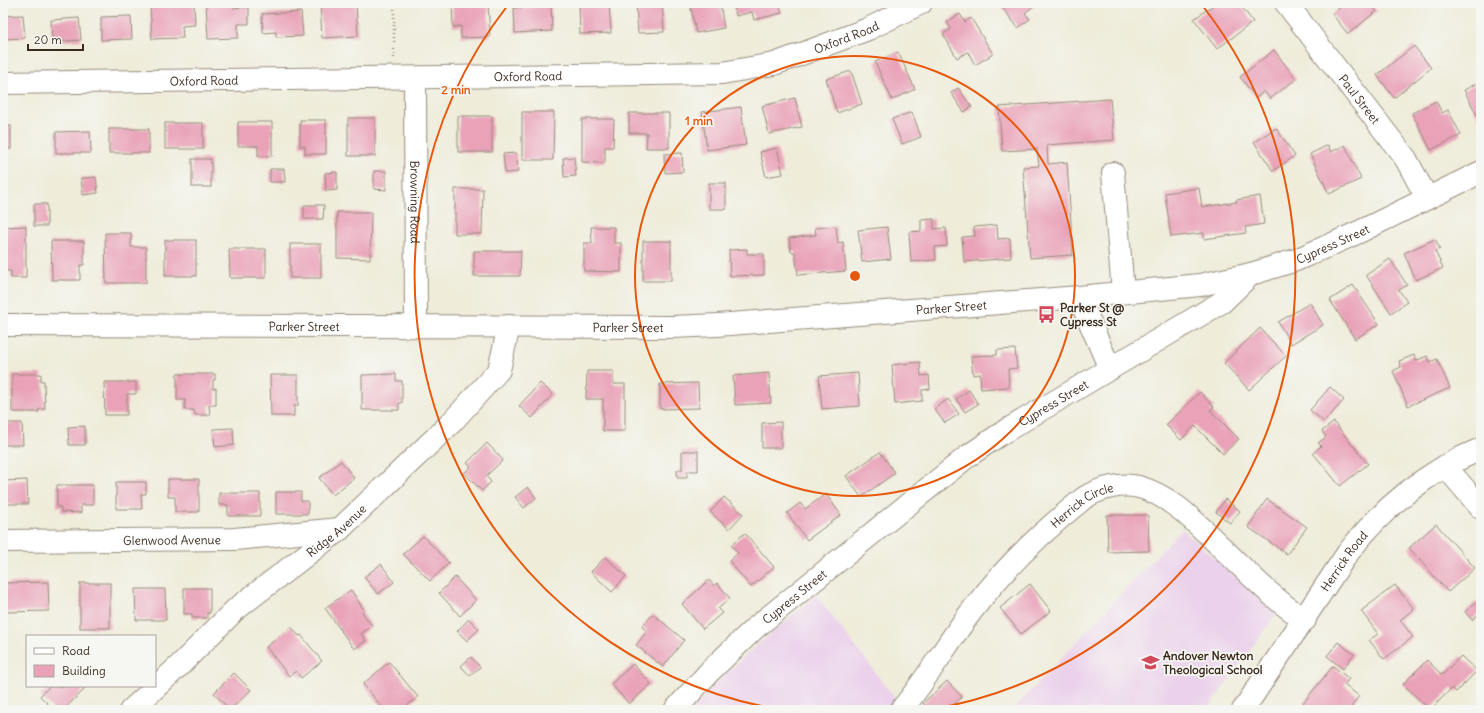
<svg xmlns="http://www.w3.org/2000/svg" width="1484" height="713" viewBox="0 0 1484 713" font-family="Delius,sans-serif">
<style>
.built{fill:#ebd1eb}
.building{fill:#e9a2b8}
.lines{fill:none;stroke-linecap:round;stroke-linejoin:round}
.minor-casing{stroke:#958b7c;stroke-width:24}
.major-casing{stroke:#958b7c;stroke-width:24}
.path{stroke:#958b7c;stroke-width:2.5;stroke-dasharray:1 3;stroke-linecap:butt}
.minor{stroke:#fff;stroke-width:22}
.major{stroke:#fff;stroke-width:22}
.ring{fill:none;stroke:#e8590c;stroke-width:2}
.labels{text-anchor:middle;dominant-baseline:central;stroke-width:3.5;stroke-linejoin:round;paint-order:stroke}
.street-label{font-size:12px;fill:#3b2a1e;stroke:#f6f6f2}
.poi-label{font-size:12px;font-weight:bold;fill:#3b2a1e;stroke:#f6f6f2;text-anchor:start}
.centre{fill:#e8590c;stroke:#f6f6f2;stroke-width:2}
.ring-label{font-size:12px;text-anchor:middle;font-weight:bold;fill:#e8590c;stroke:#f6f6f2;stroke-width:3.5;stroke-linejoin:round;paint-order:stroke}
</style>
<rect width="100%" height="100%" fill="#f6f6f2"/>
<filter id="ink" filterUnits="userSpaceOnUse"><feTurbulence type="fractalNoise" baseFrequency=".025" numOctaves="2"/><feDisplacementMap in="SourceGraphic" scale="8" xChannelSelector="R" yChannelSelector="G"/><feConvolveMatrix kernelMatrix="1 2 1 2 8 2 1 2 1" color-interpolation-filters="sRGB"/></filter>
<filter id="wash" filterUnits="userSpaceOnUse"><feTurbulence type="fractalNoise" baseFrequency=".012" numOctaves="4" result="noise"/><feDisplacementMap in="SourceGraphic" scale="16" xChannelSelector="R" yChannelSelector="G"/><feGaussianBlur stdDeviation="0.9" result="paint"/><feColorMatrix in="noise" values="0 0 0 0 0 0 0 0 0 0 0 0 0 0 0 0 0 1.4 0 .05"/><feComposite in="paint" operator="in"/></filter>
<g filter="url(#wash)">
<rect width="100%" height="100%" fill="#efecda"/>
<g class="built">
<polygon points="1182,529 1276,614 1207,710 1013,710"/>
<polygon points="816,595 904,710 692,710 719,680 748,653"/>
</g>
<g id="blocks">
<g class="building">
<polygon points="233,3 233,8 249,7 249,24 238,24 238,38 208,39 206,4"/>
<polygon points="320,3 356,3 358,36 322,38"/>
<polygon points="452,3 488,3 490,37 461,38 461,26 453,27"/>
<polygon points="532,3 551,3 552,31 515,33 514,8 532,7"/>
<polygon points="579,3 609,3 611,33 580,34"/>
<polygon points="636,3 662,3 664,32 638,33"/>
<polygon points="690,3 720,3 724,28 696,33"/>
<polygon points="733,3 779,3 782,13 754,20 752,12 736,16"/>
<polygon points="999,3 1036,3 1036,4 1025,13 1030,19 1018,28"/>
<polygon points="1216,3 1239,3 1253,22 1217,49 1194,19"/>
<polygon points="1346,3 1373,3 1371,5 1377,11 1348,34 1332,14"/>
<polygon points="194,4 195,25 182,26 183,38 152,39 150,6"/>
<polygon points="301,12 303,36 276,37 276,32 263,33 262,14"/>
<polygon points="960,14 965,22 971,18 993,54 975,65 968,52 957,58 943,34 951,29 947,22"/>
<polygon points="23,15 25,38 3,39 3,16"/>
<polygon points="131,16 132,39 101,40 101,17"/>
<polygon points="79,18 81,40 52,42 51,20"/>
<polygon points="1414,46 1431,68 1394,98 1377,75"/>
<polygon points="1274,50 1296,79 1270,99 1264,91 1256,98 1240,77"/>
<polygon points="898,52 915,89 892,100 875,62"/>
<polygon points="851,71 862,104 837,113 826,79"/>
<polygon points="1481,81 1481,123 1464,90"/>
<polygon points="958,88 972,107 964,112 951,93"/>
<polygon points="795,98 802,127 769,134 762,106"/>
<polygon points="1110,99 1114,140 1047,145 1048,164 1067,162 1073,255 1030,258 1023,167 1039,166 1037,149 1002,151 999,107"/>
<polygon points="1436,101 1442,113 1448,110 1461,135 1431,150 1412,113"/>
<polygon points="741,107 746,145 707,150 702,112"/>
<polygon points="522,112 554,112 553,160 522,160"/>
<polygon points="912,112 921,137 902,144 892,119"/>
<polygon points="629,113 669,113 669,148 646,148 647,133 629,133"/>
<rect x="458" y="116" width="34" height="36"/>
<rect x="348" y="118" width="27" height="38"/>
<polygon points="582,119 614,119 613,147 605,147 605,163 582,162"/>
<polygon points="300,120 326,120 326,154 305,154 305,146 300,146"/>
<polygon points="238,122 272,122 272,156 258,156 258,146 238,146"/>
<rect x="165" y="123" width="38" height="26"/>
<rect x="3" y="126" width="8" height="23"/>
<polygon points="1276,128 1295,156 1273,171 1254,142"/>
<rect x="109" y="129" width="40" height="24"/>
<polygon points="90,131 91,153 56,153 56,132"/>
<polygon points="1328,145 1331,152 1345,145 1361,179 1329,194 1310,154"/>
<polygon points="777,148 783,174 766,177 760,152"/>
<polygon points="516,153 518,172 505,173 503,154"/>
<polygon points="682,153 683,172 665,173 664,154"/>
<polygon points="574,157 576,176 564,177 563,158"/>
<rect x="192" y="159" width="19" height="28"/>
<polygon points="270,169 284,169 285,182 270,182"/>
<polygon points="374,171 386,171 386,190 374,189"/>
<polygon points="337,172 337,190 326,191 325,173"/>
<polygon points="96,177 98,193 83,195 81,178"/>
<rect x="709" y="183" width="17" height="26"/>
<polygon points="1199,188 1202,207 1237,202 1236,200 1260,196 1264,224 1245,227 1246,233 1204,239 1204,233 1171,237 1165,193"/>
<polygon points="455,189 483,189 482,234 455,234"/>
<rect x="34" y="204" width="13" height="22"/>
<polygon points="304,205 324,205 323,219 304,219"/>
<polygon points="337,212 371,212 370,259 337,258"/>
<polygon points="934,219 934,229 946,228 947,246 935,247 936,260 911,262 909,232 921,231 921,220"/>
<polygon points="997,225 998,239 1010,238 1011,258 964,262 962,237 975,236 974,227"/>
<polygon points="26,226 26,278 11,278 11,271 3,271 3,243 5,243 5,227"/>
<polygon points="836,226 838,243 843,242 846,271 798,275 795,252 791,252 789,238 816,235 815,228"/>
<polygon points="591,227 614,227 614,243 621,243 621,272 584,271 584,243 592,243"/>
<polygon points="887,227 891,259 862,262 858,230"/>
<polygon points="105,233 131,233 131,247 146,247 146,283 106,283"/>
<polygon points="1435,239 1440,249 1435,251 1443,268 1416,280 1404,253"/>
<rect x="165" y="240" width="31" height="36"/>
<polygon points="51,241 84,241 84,265 80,265 80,280 52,280"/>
<rect x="643" y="241" width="28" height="40"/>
<rect x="290" y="244" width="31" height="34"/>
<polygon points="229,249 266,249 266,278 230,278"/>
<polygon points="747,249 747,254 764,254 764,275 730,276 729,250"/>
<polygon points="474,251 521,251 520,276 474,276"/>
<polygon points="1390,259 1407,285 1399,290 1407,302 1391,313 1366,275"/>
<polygon points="1353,285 1379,324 1355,339 1330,300"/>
<polygon points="1310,303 1323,325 1291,344 1278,322"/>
<polygon points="1260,328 1286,356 1249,390 1224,363"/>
<polygon points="1015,349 1017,368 1008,369 1009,387 981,389 980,374 973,375 971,356 997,355 997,350"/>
<polygon points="1414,355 1416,361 1427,356 1430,362 1437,359 1450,388 1408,406 1393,371 1401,367 1399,361"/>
<polygon points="920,362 921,376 929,375 930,389 922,390 922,401 895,404 892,365"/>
<polygon points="587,371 613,371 613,384 625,384 625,431 603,431 603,399 586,399"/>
<polygon points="769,373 771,403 735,405 733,376"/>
<polygon points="858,373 860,406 822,409 819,376"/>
<polygon points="12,374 41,374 41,381 44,381 45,409 38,410 39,412 12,412"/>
<polygon points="177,374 215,374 215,380 213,380 213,389 216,388 216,405 209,405 210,415 195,415 194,410 185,410 185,400 177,400"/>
<polygon points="396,374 396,381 402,381 402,403 399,403 399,410 362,410 362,375"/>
<polygon points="270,375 298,375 298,406 294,406 294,416 271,416"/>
<polygon points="104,382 136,382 136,394 127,394 127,415 105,415"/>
<polygon points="540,383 553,394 532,418 519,406"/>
<polygon points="698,383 699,408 660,409 660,384"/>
<polygon points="1330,387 1344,400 1324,422 1310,410"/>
<polygon points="969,390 978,404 965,412 956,399"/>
<polygon points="1200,392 1214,407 1210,410 1239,439 1223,454 1195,426 1181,440 1166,425"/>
<polygon points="948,399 959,414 945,423 934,409"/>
<polygon points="781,422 781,448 762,448 762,423"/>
<polygon points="1334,422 1368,464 1340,486 1313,453 1321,446 1318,443 1326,437 1322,431"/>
<polygon points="3,423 22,423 23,445 3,445"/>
<polygon points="85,426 85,445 69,445 68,427"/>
<polygon points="233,428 234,445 215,447 213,429"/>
<polygon points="487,443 503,460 486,476 491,482 482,491 464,473 471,467 467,463"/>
<polygon points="682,451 698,451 698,471 687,471 687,478 677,478 677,470 682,470"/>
<polygon points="880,452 895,473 861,497 846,476"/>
<polygon points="341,461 354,478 333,495 319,478"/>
<polygon points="168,479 199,479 199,512 175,512 175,497 168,497"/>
<polygon points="27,480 28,504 3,504 3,481"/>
<polygon points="116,482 146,482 146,494 141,494 142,509 116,509"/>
<polygon points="57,485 93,485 93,505 81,505 81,513 61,512 61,507 57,507"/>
<polygon points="528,487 536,498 524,508 515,497"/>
<polygon points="276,492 301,492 301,501 308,501 308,514 276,514"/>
<polygon points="219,493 260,493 260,516 228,516 228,505 219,505"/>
<polygon points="826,494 841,515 807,540 787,513 800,503 805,509"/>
<polygon points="724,497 743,514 729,529 710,512"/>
<polygon points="1225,499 1240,511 1230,523 1216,512"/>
<polygon points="1267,499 1307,527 1287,554 1248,527"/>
<polygon points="1107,515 1148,515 1149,551 1108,552"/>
<polygon points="1436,524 1475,568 1448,592 1409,548"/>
<polygon points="745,533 774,567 751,587 729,561 738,553 731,545"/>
<polygon points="423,536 449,563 430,581 403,554"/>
<polygon points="605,557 626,576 612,592 591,572"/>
<polygon points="381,564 394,582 378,594 364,577"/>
<polygon points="455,577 476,600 460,616 439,593"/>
<polygon points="709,580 714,586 717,583 730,598 718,609 722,613 703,629 682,604"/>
<polygon points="48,582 49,611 6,612 6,583"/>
<rect x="80" y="583" width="30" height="45"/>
<polygon points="1030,584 1051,611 1021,634 1000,608"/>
<polygon points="1395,585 1414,609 1400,620 1413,637 1384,659 1369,640 1378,634 1361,611"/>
<polygon points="184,588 210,588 210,613 207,613 207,618 192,618 192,614 184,614"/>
<polygon points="135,589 165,589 166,620 136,620"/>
<polygon points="351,590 364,610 362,612 372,626 361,634 366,641 354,649 325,608"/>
<polygon points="1476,602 1481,607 1481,612 1472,620 1465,612"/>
<polygon points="653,614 684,640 663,667 636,645 647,631 642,627"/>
<polygon points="469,619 479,629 467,641 457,631"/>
<polygon points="291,627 299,636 301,635 322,661 301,678 296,671 289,676 266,647"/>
<polygon points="1338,642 1354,654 1343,669 1327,656"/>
<polygon points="1461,656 1477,671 1456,692 1452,688 1430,710 1403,684 1427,660 1442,675"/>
<polygon points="471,657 480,667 470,676 461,666"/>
<polygon points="389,662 418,697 402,710 384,710 363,684"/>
<polygon points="633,664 651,684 629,704 611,684"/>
<polygon points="1333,666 1349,679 1344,685 1359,696 1349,710 1313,710 1303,703"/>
<polygon points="234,673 251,690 230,710 214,693"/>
<polygon points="947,681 962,697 948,710 929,710 923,703"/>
<polygon points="50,686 82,686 85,689 63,710 54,710 40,696"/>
</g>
</g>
</g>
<g filter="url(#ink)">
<use href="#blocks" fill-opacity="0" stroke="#958b7c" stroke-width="1"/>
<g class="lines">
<defs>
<g id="minor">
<path id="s1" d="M 1286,3 L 1406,159 L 1427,198"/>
<path id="s2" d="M 415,78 L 416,326"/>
<path id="s3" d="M 3,83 L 722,73 L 774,64 L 799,55 L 868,29 L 921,3"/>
<polyline points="1113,173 1123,292"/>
<polyline points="1079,297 1110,369"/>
<polyline points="1445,466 1481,508"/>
<path id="s4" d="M 3,541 L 235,539 L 340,529"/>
<path id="s5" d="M 131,710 L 180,665 L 235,610 L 340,529 L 451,423 L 499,370 L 509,326"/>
<path id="s6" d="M 675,710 L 710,671 L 755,628 L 968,456 L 1002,433 L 1222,302 L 1251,274"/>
<path id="s7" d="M 901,710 C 928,678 948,641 974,608 C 1006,566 1043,531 1084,498 C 1100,488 1121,483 1139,487 C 1172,496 1197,524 1220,546 C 1247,572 1273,599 1305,620"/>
<path id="s8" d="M 1243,710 L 1347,554 C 1381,509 1428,470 1481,449"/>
</g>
<g id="major">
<path id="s9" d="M 3,325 L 673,327 L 717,325 L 1079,297 L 1200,285 L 1251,274 L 1296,260 L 1359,232 L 1481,172"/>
</g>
</defs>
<use href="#minor" class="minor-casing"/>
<use href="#major" class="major-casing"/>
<polyline class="path" points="394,58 394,3"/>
<use href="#minor" class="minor"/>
<use href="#major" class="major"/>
</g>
</g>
<g class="ring">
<circle cx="855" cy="276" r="220"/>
<path d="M782 710A440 440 0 0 1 508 5M1202 5A440 440 0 0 1 928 710"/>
</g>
<defs>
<symbol id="bus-bare" viewBox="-9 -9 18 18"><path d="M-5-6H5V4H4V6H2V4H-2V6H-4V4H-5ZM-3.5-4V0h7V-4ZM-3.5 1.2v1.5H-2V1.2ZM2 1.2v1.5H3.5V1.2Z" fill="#d1495b" stroke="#f6f6f2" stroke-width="2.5" paint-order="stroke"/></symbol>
<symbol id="school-bare" viewBox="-9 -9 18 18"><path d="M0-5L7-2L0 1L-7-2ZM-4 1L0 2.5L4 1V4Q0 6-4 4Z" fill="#d1495b" stroke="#f6f6f2" stroke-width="2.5" paint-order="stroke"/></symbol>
</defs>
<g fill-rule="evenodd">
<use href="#bus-bare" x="1034" y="302" width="25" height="25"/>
<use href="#school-bare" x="1138" y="650" width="25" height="25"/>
</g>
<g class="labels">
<g class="street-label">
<text stroke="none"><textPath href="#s3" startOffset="849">Oxford Road</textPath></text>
<text stroke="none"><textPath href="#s3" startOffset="525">Oxford Road</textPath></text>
<text stroke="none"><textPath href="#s3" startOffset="201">Oxford Road</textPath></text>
<text stroke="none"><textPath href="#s1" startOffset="121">Paul Street</textPath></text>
<text stroke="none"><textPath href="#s2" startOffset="124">Browning Road</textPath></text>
<text stroke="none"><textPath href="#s9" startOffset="1338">Cypress Street</textPath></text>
<text stroke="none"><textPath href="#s9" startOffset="949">Parker Street</textPath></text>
<text stroke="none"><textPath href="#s9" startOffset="301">Parker Street</textPath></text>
<text stroke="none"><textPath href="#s9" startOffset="625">Parker Street</textPath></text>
<text stroke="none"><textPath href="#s6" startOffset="489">Cypress Street</textPath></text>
<text stroke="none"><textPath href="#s7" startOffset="276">Herrick Circle</textPath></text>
<text stroke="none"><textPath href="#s5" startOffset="273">Ridge Avenue</textPath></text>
<text stroke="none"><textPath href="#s4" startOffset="169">Glenwood Avenue</textPath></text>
<text stroke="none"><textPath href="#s8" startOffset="180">Herrick Road</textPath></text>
<text stroke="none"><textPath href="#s6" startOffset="165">Cypress Street</textPath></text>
</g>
<g class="poi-label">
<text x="1060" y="307">Parker St @<tspan x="1060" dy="14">Cypress St</tspan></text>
<text x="1163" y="655">Andover Newton<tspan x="1163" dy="14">Theological School</tspan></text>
</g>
</g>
<circle cx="855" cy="276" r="6" class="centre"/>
<g class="ring-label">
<text x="456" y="94">2 min</text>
<text x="699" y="125">1 min</text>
</g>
<rect width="1484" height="713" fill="none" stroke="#f6f6f2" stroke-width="16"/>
<rect x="26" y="635" width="130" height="52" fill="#f6f6f2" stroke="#aba49d"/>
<rect x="34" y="648" width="20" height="6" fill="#ffffff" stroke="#aba49d"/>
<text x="62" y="655" font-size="12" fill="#3b2a1e">Road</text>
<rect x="34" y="665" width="20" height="12" fill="#e9a2b8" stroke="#aba49d"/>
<text x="62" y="675" font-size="12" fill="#3b2a1e">Building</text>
<path d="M28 44v6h55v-6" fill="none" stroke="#3b2a1e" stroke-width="2"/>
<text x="34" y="44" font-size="12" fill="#3b2a1e" stroke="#f6f6f2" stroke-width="3" paint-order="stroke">20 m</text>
</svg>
